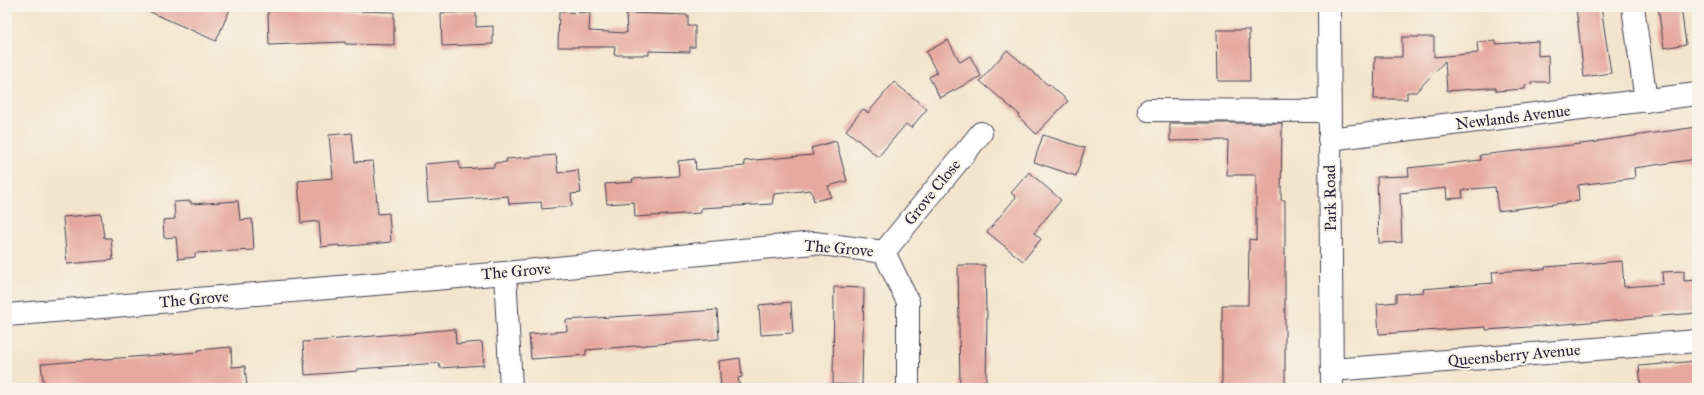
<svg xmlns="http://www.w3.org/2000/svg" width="1704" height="395" viewBox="0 0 1704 395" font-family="'IM FELL Great Primer',serif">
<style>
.building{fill:#e6a89f}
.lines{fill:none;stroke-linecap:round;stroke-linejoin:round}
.minor-casing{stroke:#413f51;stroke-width:24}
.minor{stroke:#fff;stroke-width:22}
.labels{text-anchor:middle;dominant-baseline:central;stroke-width:4;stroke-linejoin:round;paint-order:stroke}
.street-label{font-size:16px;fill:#22223b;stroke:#f7f3e8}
</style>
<rect width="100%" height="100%" fill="#f7f3e8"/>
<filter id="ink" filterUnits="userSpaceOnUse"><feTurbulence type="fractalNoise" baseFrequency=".025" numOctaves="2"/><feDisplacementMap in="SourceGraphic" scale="8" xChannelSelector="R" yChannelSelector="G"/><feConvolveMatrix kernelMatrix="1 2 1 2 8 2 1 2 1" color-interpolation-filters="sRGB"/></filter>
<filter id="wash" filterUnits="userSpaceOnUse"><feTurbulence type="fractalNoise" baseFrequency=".012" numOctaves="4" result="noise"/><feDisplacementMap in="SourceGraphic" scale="16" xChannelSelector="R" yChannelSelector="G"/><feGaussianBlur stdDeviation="0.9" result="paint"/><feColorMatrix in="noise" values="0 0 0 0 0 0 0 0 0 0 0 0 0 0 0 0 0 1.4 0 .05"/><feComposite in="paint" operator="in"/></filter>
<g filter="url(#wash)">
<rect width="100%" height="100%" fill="#f3e5cd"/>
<g id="blocks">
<g class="building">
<polygon points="139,7 231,7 216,41"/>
<polygon points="1576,7 1601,7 1611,73 1584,77"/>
<polygon points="1658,7 1681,7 1686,44 1664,48"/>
<polygon points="316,10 394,12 394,45 345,44 345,42 269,45 268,11"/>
<polygon points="476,12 476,27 493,26 493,44 442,46 441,13"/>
<polygon points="559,12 590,13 589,31 627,33 626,13 688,15 688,26 695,26 695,47 690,47 690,52 649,51 649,55 614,55 615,47 558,47"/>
<polygon points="1217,30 1249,30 1250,81 1218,81"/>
<polygon points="1402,37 1434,37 1434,57 1478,53 1477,42 1496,41 1496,44 1538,41 1538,56 1548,55 1549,82 1532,82 1532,84 1525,85 1525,89 1496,91 1496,88 1488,88 1447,91 1445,61 1416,92 1407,92 1407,99 1374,99 1375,57 1402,57"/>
<polygon points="948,40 960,62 970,56 981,76 940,98 929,77 937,73 926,52"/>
<polygon points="1007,50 1048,85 1049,84 1068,101 1036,134 1018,116 1020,115 980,81"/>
<polygon points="894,82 927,109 911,128 906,124 878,157 846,130 863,109 868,113"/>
<polygon points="1170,123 1282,123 1281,200 1285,200 1285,388 1222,388 1222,305 1248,305 1249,239 1256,240 1256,175 1227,175 1228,140 1170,141"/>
<polygon points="1697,127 1697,159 1634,168 1635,178 1578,185 1579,201 1498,211 1495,187 1462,190 1463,198 1447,199 1446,188 1400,193 1402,242 1379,243 1377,177 1409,176 1408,168 1481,160 1480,155 1598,142 1598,141"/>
<polygon points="352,133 355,162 373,161 378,214 389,213 391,242 339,247 339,245 321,247 319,221 301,223 298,181 333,178 329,135"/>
<polygon points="1043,135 1085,148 1076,176 1034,162"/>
<polygon points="836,141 847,181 828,186 831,197 814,201 811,190 774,194 772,204 701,208 701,213 635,217 634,202 607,204 605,184 633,182 632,179 679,176 678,161 695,159 696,170 745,166 744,161 813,155 811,148"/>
<polygon points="556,155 558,173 578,170 581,193 571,194 572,206 542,209 541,202 509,204 508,196 428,202 425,164 459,161 460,169 494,167 494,163 507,162 506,159"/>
<polygon points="1029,172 1061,200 1034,233 1041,239 1023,261 987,232 1016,197 1011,193"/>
<polygon points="191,201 191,204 238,201 240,220 252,219 254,250 195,253 195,257 178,259 176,237 164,238 163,220 175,219 174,202"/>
<polygon points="101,214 104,238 111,238 113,260 67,264 63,217"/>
<polygon points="1622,261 1624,287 1663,284 1662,272 1684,271 1684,281 1697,280 1697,313 1529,327 1486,330 1486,327 1379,334 1377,304 1396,302 1396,294 1424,292 1423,289 1493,283 1492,272 1545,269 1545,267"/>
<polygon points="958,265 985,265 986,310 987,310 986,388 960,388"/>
<polygon points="834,287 864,288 862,385 833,384"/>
<polygon points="791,302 793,333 761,335 759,305"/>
<polygon points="717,310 719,339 586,350 586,355 531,359 529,334 567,331 566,320"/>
<polygon points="455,329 456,344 482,342 484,365 440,368 439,363 357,369 358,371 305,375 303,342"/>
<polygon points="231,347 232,367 245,366 247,388 44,388 41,364 198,352 198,350"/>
<polygon points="740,358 742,377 738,378 740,388 721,388 719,361"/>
<polygon points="1697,361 1697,385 1641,388 1639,366"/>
</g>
</g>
</g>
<g filter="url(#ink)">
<use href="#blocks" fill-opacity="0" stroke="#413f51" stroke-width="1"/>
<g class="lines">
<defs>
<g id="minor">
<polyline points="1329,7 1332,388"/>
<polyline points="1633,7 1646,101"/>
<polyline points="1149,110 1329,111"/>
<polyline points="1329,139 1697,94"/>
<polyline points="884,252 981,133"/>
<polyline points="505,273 511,388"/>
<polyline points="7,315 505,273 814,243 884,252 908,302 908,388"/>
<polyline points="1332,370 1697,341"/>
</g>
</defs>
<use href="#minor" class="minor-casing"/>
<use href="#minor" class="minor"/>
</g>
</g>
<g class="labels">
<g class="street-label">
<text transform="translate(1513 117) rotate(-7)">Newlands Avenue</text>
<text transform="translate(932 192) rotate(-51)">Grove Close</text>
<text transform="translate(1330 198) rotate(-91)">Park Road</text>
<text transform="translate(839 248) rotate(5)">The Grove</text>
<text transform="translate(516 271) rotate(-5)">The Grove</text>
<text transform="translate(194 299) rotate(-5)">The Grove</text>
<text transform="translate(1514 355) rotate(-5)">Queensberry Avenue</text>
</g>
</g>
<rect width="1704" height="395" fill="none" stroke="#f7f3e8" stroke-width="24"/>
</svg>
